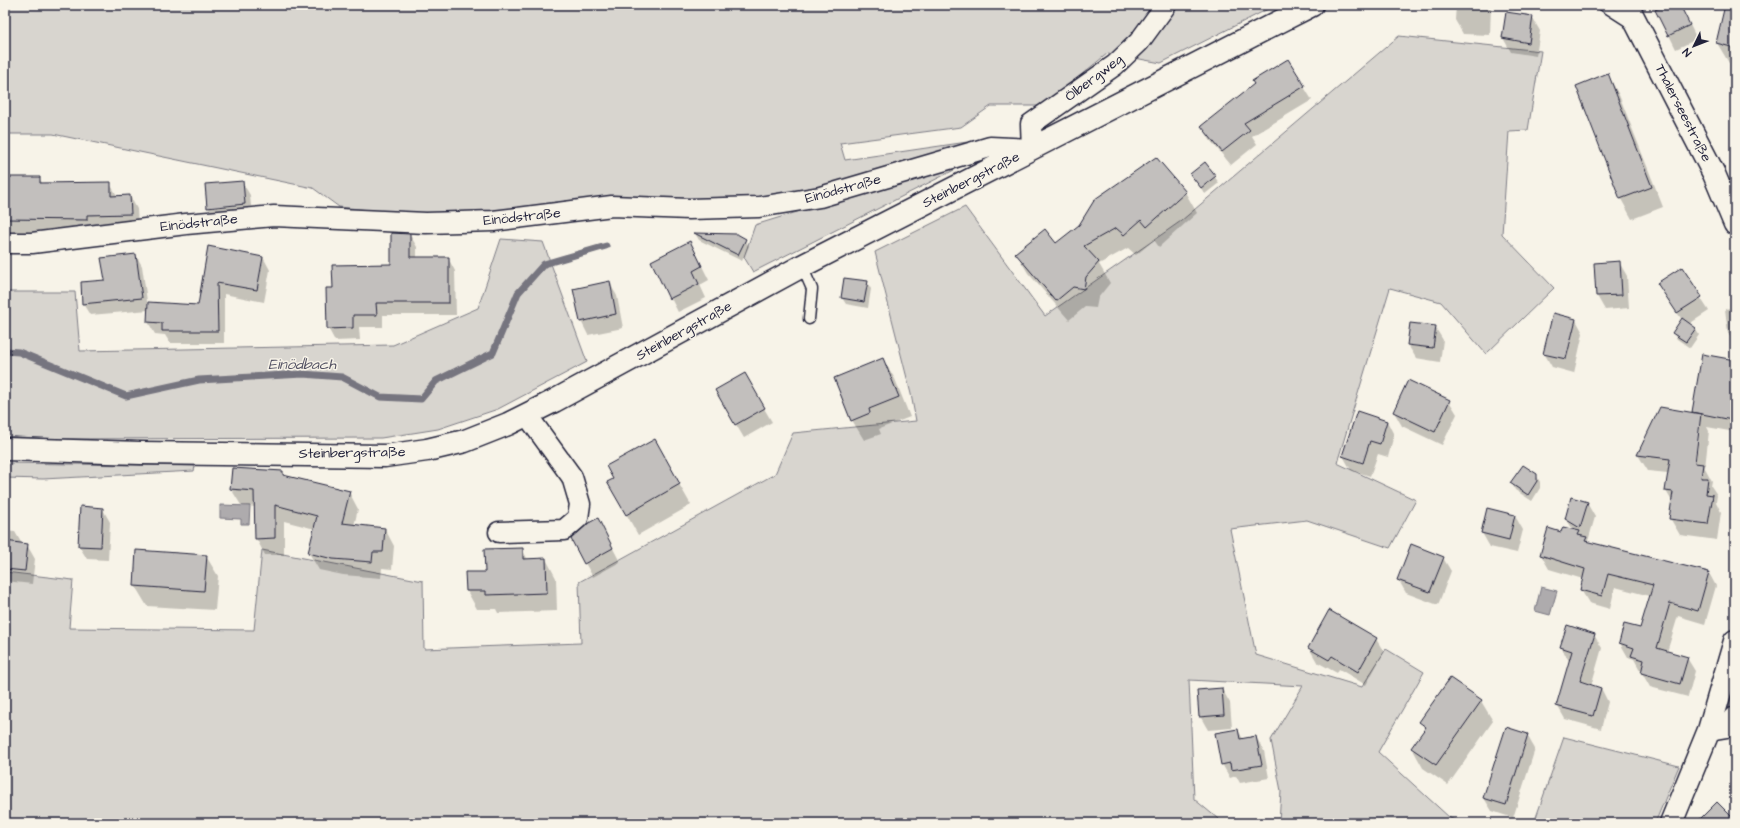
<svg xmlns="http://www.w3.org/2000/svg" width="1740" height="828" viewBox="0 0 1740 828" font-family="'Architects Daughter',sans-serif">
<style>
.green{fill:#d8d5cf;stroke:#7d7c85}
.water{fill:#aeabad;stroke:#76747f}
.shadow{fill:#0003;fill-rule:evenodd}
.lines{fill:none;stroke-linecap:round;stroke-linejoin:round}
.stream{stroke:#76747f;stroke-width:7}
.building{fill:#c2bfbd;stroke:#22223b}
.lane-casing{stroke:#22223b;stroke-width:13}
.street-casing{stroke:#22223b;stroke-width:23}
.secondary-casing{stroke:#22223b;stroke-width:25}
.lane{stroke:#f7f3e8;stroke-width:10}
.street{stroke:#f7f3e8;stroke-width:20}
.secondary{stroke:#f7f3e8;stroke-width:22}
.labels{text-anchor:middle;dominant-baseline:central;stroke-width:3;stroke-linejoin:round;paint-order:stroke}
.street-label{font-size:14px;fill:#22223b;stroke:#f7f3e8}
.water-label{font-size:15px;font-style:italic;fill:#535263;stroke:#f7f3e8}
</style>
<rect width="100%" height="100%" fill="#f7f3e8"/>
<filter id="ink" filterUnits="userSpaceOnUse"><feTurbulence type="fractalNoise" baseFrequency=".025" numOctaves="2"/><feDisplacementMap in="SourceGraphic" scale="8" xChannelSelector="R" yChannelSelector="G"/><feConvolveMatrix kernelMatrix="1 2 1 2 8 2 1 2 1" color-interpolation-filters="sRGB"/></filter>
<g filter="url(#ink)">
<g class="green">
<polygon points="5,5 1276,5 1161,63 1108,53 1050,100 1037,106 991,106 961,127 840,143 845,160 974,141 886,171 760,200 599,198 507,213 429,216 339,207 313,188 53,134 5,134"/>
<polygon points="1399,36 1541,51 1528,130 1509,131 1502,234 1554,288 1486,354 1441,302 1390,288 1337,463 1416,500 1390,548 1307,520 1230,529 1256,655 1362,687 1386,649 1424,672 1378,752 1450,818 1463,823 1279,823 1281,791 1271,740 1303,686 1189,680 1194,799 1223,823 5,823 5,572 73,580 69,628 254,630 262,550 423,581 424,649 581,643 579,582 775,474 793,433 916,421 911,394 875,252 965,207 1045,316 1181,221"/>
<polygon points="960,167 753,272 744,257 755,225 823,204"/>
<polygon points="501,239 543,242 587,362 498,409 438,429 381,438 51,439 5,436 5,292 75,292 80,351 393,345 478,308"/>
<polygon points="5,463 195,466 194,471 43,479 5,478"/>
<polygon points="1735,675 1735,709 1723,718"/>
<polygon points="1564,737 1679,766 1655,823 1534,823"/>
</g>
<g class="water">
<polygon points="220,505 250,506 249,524 241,524 241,519 220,518"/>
<polygon points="1541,587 1557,591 1550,615 1535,611"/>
</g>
<g class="shadow">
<polygon points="1456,5 1491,5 1490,35 1463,34 1455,20"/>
<polygon points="1668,5 1680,5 1697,39 1676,49 1669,35"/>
<polygon points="1735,10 1735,65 1729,63 1717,43"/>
<polygon points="1532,17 1540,31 1536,56 1511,52 1503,38"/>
<polygon points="1288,61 1312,100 1252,136 1257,144 1231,165 1210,140 1202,126"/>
<polygon points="1608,75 1619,95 1663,207 1632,219 1621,199"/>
<polygon points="1205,163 1219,183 1205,194 1191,174"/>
<polygon points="5,178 39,178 43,184 110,184 118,197 130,196 137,209 138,227 94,233 9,232 5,225"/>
<polygon points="242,182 250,195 252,218 216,221 208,207"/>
<polygon points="1185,192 1197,213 1159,247 1154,240 1136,255 1128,248 1099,264 1110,283 1098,298 1096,308 1085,307 1069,320 1028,273 1016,253 1056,245"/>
<polygon points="410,235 417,247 417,258 448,258 455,271 456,315 383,315 383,327 359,327 360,340 335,341 328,328 334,289 392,265"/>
<polygon points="696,235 737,235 745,240 749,246 742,261 699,240"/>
<polygon points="209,248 263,257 270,270 264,302 224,294 224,343 170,343 165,335 155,334 148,322 149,310 90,315 83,304 106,280 136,255 142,266 148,308 199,306"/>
<polygon points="697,256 709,280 700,285 706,298 678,312 652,261"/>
<polygon points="1619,262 1627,276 1629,308 1605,310 1597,296 1595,264"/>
<polygon points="1682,269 1709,311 1689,324 1695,328 1699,335 1690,348 1677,339 1673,333 1682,320 1667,297"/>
<polygon points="609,282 617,296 623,328 588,335 581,321"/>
<polygon points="867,282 871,289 868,308 846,304 842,298"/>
<polygon points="1735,307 1735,344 1728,333 1725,309"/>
<polygon points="1576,320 1583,333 1574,373 1552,367 1544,353"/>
<polygon points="1435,327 1443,340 1440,362 1416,358 1408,345"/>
<polygon points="883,359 895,379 910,417 879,429 881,434 864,440 852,420"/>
<path d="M 1735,361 L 1735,432 L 1707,427 L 1709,431 L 1705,468 L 1712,481 L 1711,486 L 1717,495 L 1716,502 L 1721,512 L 1717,540 L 1680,535 L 1670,518 L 1673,503 L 1666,491 L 1668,473 L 1648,471 L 1638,455 L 1694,414 L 1693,412 ZM 1698,428 L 1700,428 L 1695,468 L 1693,467 Z"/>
<polygon points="744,374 772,422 744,438 716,391"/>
<polygon points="1449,401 1457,414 1442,445 1402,426 1394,412"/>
<polygon points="1387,421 1394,435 1388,457 1378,454 1370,476 1351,470 1343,456"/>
<polygon points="654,440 691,505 638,535 609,483 615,479"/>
<polygon points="283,472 285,477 349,492 358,509 354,526 385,529 394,546 392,569 382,568 381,578 343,575 319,570 309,553 315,529 284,521 284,555 265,555 256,538 255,507 241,505 231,489"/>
<polygon points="1536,475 1540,482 1540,488 1532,501 1515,490 1512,483"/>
<polygon points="1587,503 1595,517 1588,541 1589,543 1709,573 1716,586 1705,624 1678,616 1667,652 1687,658 1695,671 1688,697 1650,687 1642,673 1643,670 1640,670 1634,659 1628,657 1620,643 1640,629 1650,596 1615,587 1610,609 1589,603 1581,590 1583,579 1549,569 1541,555 1562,533 1573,530 1566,518"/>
<polygon points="102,508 110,522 108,560 87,559 79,546"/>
<polygon points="1488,510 1515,516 1523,530 1517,553 1490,547 1482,533"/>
<polygon points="5,531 15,532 22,544 27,545 35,559 32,584 5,581"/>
<polygon points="605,533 620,562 593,577 585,563"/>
<polygon points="522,549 528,560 546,559 556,578 557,611 498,613 496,609 477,609 467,591 466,573 486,573"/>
<polygon points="206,556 218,576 215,610 147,606 135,586"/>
<polygon points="1443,558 1451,571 1438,605 1406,593 1398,579"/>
<polygon points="1594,635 1602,648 1591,686 1601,688 1608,702 1601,729 1565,719 1557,705 1569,661 1561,647"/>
<polygon points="1376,639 1384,652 1366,685 1339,669 1337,673 1317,662 1309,648"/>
<polygon points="1222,689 1230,703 1232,728 1208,730 1200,716"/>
<polygon points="1481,701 1493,721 1448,785 1423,768 1412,748 1425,730 1421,722"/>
<polygon points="1238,730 1243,739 1256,737 1264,751 1269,778 1240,783 1236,776 1230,778 1222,764"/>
<polygon points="1527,735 1535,749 1513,818 1492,811 1484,798"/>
</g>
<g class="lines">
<polyline class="stream" points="5,351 19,352 126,396 199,380 303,374 342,377 380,397 421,399 436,381 493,353 518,293 544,264 606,246"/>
</g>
<g class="building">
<polygon points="1665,5 1680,5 1690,25 1668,36 1655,10"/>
<polygon points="1725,5 1735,5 1735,48 1716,43"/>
<polygon points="1506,12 1533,16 1529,43 1502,38"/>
<polygon points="1288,59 1305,86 1244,123 1250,130 1222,152 1201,126 1254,84 1252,81"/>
<polygon points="1608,73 1652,187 1620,199 1576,86"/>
<polygon points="1156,157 1186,192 1147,227 1141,220 1124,235 1116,228 1084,246 1099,262 1086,277 1084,289 1073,287 1056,301 1015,253 1045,229 1056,243 1079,225 1095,199"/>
<polygon points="1205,162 1216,176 1201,188 1190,174"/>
<polygon points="5,177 40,177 40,183 111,182 111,196 130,195 131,214 87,215 87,220 5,219"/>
<polygon points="243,181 245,204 207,208 205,184"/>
<polygon points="391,233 410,234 410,257 449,257 449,303 376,303 377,315 353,315 353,328 327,329 326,288 333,288 332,265 391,264"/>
<polygon points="694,233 737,234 746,239 738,255"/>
<polygon points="690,241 702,266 693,271 699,284 669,299 651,261"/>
<polygon points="208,246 263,257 257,290 217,283 218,331 162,331 162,323 147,322 148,302 198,305"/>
<polygon points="136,254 142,298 82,304 81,282 105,280 101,258"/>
<polygon points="1620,261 1622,295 1596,296 1594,263"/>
<polygon points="1682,267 1702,297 1677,313 1657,283"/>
<polygon points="844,278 868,281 864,302 841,298"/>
<polygon points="610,281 616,314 580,322 573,289"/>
<polygon points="1553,313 1576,319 1566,359 1543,354"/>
<polygon points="1682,318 1696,328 1686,342 1672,333"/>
<polygon points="1410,323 1436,326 1433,348 1407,345"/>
<polygon points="1702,354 1735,360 1735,406 1732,420 1692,412"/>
<polygon points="883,358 899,397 869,409 870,413 851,421 834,378"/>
<polygon points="745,373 765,408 735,425 715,390"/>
<polygon points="1408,380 1450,400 1435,432 1393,412"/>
<polygon points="1660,407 1701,414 1695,463 1703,464 1701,478 1708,478 1706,494 1713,495 1708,524 1669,519 1673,492 1665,491 1670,459 1637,455"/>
<polygon points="1357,411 1387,421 1380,444 1370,441 1363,463 1342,456"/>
<polygon points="655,439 680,484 626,515 607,482 613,479 606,466"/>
<polygon points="1523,465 1537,474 1537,481 1528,495 1510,483"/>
<polygon points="232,468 283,471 283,475 350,491 342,523 385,528 383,552 373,552 372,562 333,559 308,553 317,516 275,505 275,538 255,539 254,491 230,489"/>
<polygon points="1571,497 1588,502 1580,528 1565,519"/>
<polygon points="80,506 103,508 101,547 78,546"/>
<polygon points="1487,508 1515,515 1509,540 1481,533"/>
<polygon points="598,518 613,548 584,564 571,539 587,524"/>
<polygon points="1563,527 1580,531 1578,535 1587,537 1585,541 1709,572 1698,611 1670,603 1657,648 1688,657 1680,684 1641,673 1644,660 1631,656 1634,648 1619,643 1624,624 1640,628 1653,585 1608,574 1602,596 1580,590 1585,569 1540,555 1548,528 1561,532"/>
<polygon points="5,541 28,544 25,571 5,569"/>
<polygon points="1411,544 1444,557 1430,592 1397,580"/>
<polygon points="523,548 523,559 546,558 547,593 486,595 486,591 466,591 465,572 485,572 484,549"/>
<polygon points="136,550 207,555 204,591 134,586"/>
<polygon points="1329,610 1377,638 1358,672 1332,656 1329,660 1308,648"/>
<polygon points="1567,625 1595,634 1580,681 1601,688 1593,716 1556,706 1572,651 1560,647"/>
<polygon points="1450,678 1482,700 1436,765 1411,748 1426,727 1419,722"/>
<polygon points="1222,688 1224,715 1199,717 1197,690"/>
<polygon points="1506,727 1528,734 1506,805 1483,798"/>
<polygon points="1238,729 1240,739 1256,736 1262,765 1231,770 1230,763 1221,765 1215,733"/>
<polygon points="1717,802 1735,820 1735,823 1696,823"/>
</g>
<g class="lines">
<defs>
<g id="lane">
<polyline points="1603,5 1631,23"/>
<polyline points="802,266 812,289 809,319"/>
</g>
<g id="street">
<polyline points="5,243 32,243 186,224 274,216 426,223 493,221 612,206 689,209 759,207 820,197 990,147 1032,149 1031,124 1115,65 1139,42 1166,5"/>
<polyline points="499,532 564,530 578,518 580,504 572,477 527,415"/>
<polyline points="1709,730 1727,727 1735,717"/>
</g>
<g id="secondary">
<polyline points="1627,5 1714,174 1735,224"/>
<polyline points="5,449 141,453 385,456 427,450 465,441 508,424 554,401 802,266 1312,5"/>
<polyline points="1671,823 1709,730 1735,641"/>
</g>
</defs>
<use href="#lane" class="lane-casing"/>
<use href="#street" class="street-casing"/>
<use href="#secondary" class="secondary-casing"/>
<use href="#lane" class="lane"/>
<use href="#street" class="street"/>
<use href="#secondary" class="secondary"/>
</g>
</g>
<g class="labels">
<g class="street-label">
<text transform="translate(1094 78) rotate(-37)">Ölbergweg</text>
<text transform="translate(1683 113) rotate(63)">Thalerseestraße</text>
<text transform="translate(971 180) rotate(-27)">Steinbergstraße</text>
<text transform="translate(843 189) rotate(-15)">Einödstraße</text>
<text transform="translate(522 217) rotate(-6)">Einödstraße</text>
<text transform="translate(199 223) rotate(-6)">Einödstraße</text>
<text transform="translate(684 331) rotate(-29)">Steinbergstraße</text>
<text transform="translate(352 453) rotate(-1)">Steinbergstraße</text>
</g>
<g class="water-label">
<text x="302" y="364">Einödbach</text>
</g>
</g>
<rect width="1740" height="828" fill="none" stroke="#f7f3e8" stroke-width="20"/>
<rect x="10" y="10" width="1720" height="808" fill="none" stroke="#22223b" stroke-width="1.5" filter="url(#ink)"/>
<g transform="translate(1694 46) rotate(227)" stroke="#f7f3e8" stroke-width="3" paint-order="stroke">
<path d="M0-3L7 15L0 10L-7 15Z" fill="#22223b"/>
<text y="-6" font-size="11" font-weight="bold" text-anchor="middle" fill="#22223b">N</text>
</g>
</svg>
